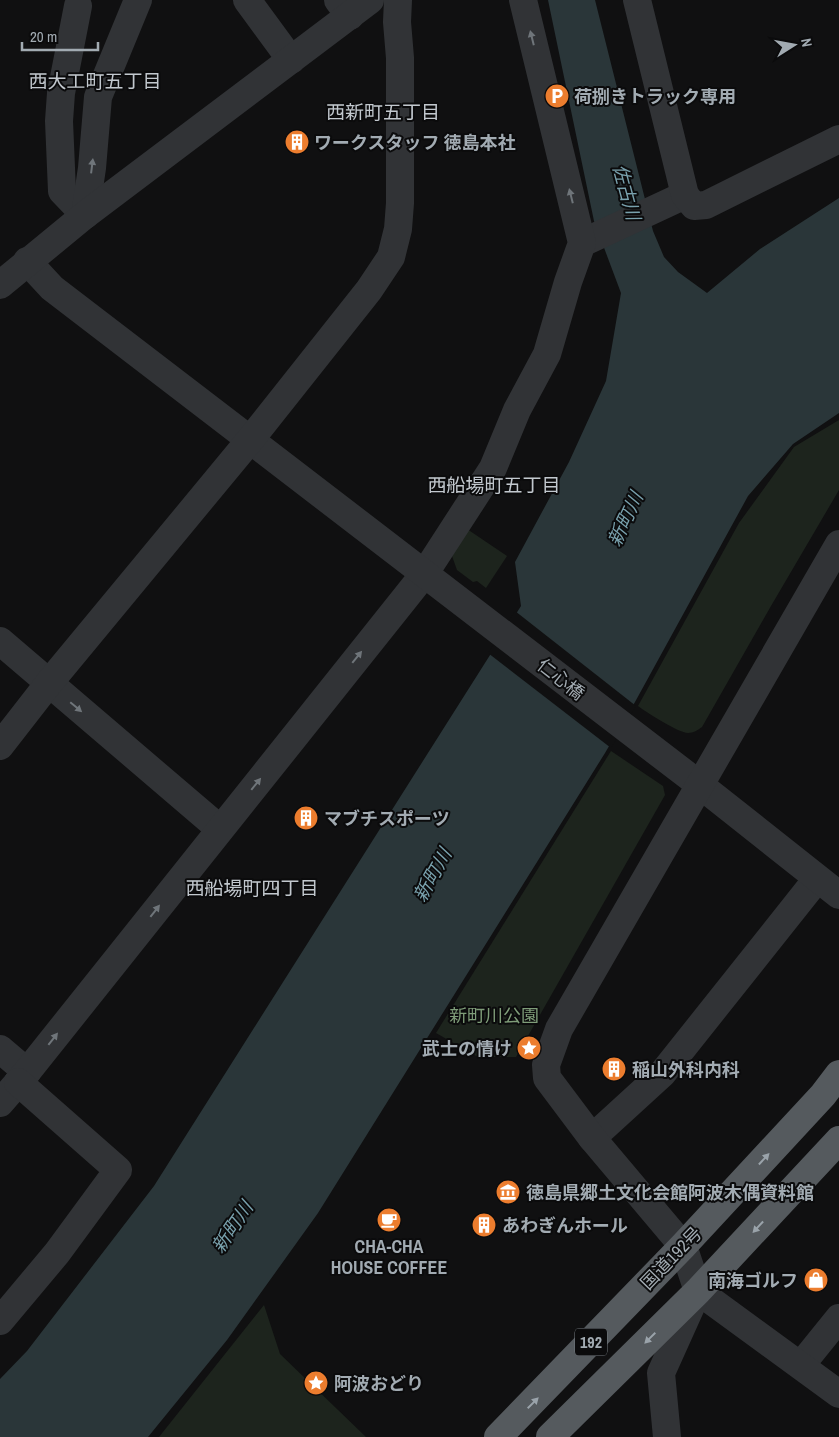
<svg xmlns="http://www.w3.org/2000/svg" width="839" height="1437" viewBox="0 0 839 1437" font-family="'Archivo Narrow','Noto Sans JP',sans-serif">
<style>
.green{fill:#1d241d}
.water{fill:#2a3639}
.pier{fill:#101011}
.lines{fill:none;stroke-linecap:round;stroke-linejoin:round}
.minor{stroke:#313336;stroke-width:28}
.tertiary{stroke:#313336;stroke-width:28}
.trunk{stroke:#555a5e;stroke-width:28}
.oneway{fill:#6f757a}
.oneway2{fill:#9aa3aa}
.labels{text-anchor:middle;dominant-baseline:central;stroke-width:4;stroke-linejoin:round;paint-order:stroke}
.shield{fill:#0b0b0c;stroke:#757b80;stroke-width:1}
.shield-label{font-size:16px;font-weight:bold;fill:#a2abb2}
.poi-label{font-size:18px;font-weight:bold;fill:#a2abb2;stroke:#0b0b0c;text-anchor:start}
.street-label{font-size:18px;fill:#a2abb2;stroke:#0b0b0c}
.park-label{font-size:18px;fill:#7f9d79;stroke:#0b0b0c}
.neighbourhood-label{font-size:19px;fill:#c2c8ce;stroke:#0b0b0c}
.water-label{font-size:19px;font-style:italic;fill:#79a1ad;stroke:#0b0b0c}
</style>
<rect width="100%" height="100%" fill="#101011"/>
<g class="green">
<path d="M 839,420 L 839,490 L 771,606 L 702,727 C 698,730 693,733 688,733 C 679,733 646,712 638,706 L 739,523 L 794,447 Z"/>
<polygon points="467,529 507,556 486,588 477,581 473,582 457,570 452,556"/>
<polygon points="611,751 663,786 665,795 516,1057 478,1057 436,1033"/>
<polygon points="264,1305 280,1354 366,1437 159,1437"/>
</g>
<polygon class="water" points="548,0 595,0 653,231 664,257 678,272 707,293 760,249 839,198 839,413 793,444 748,496 635,702 605,753 318,1213 227,1340 148,1437 0,1437 0,1379 27,1351 154,1186 521,606 515,562 569,462 606,381 621,293 594,221"/>
<polygon class="pier" points="515,611 636,706 611,748 488,653"/>
<g class="lines">
<g class="minor">
<polyline points="247,0 291,60"/>
<polyline points="338,0 350,16"/>
<polyline points="78,6 61,93 59,121 62,191 85,215"/>
<polyline points="85,215 92,168 98,97 138,0"/>
<polyline points="582,243 685,195"/>
<polyline points="0,641 220,829"/>
<polyline points="0,1049 27,1072"/>
<polyline points="0,1103 27,1072 425,573 493,468 517,410 547,354 568,282 582,243 523,0"/>
<polyline points="592,1138 662,1074 817,879"/>
<polyline points="0,1321 57,1253 118,1170 18,1082"/>
<polyline points="801,1365 839,1318"/>
</g>
<g class="tertiary">
<polyline points="637,0 685,195 694,206 706,205 839,139"/>
<polyline points="27,261 52,288 700,785 839,895"/>
<polyline points="0,285 85,215 370,0"/>
<polyline points="839,544 559,1029 546,1065 547,1078 592,1138 683,1246 698,1291 839,1394"/>
<polyline points="0,746 49,683 250,440 369,290 391,257 398,229 400,203 400,58 397,22 398,0"/>
<polyline points="667,1437 661,1373 697,1293"/>
</g>
<g class="trunk">
<polyline points="498,1437 683,1246 823,1095 839,1074"/>
<polyline points="550,1437 698,1291 839,1140"/>
</g>
</g>
<defs><path id="oneway-solid" d="M-6-.8H1V-3.2L6.5 0L1 3.2V.8H-6Z" transform="scale(1.25)"/></defs>
<g class="oneway">
<use href="#oneway-solid" transform="translate(532 38) rotate(-104)"/>
<use href="#oneway-solid" transform="translate(92 166) rotate(-83)"/>
<use href="#oneway-solid" transform="translate(571 196) rotate(-104)"/>
<use href="#oneway-solid" transform="translate(357 657) rotate(-51)"/>
<use href="#oneway-solid" transform="translate(76 707) rotate(40)"/>
<use href="#oneway-solid" transform="translate(256 784) rotate(-51)"/>
<use href="#oneway-solid" transform="translate(155 911) rotate(-52)"/>
<use href="#oneway-solid" transform="translate(53 1039) rotate(-52)"/>
</g>
<g class="oneway2">
<use href="#oneway-solid" transform="translate(764 1159) rotate(-47)"/>
<use href="#oneway-solid" transform="translate(758 1227) rotate(133)"/>
<use href="#oneway-solid" transform="translate(650 1338) rotate(135)"/>
<use href="#oneway-solid" transform="translate(533 1403) rotate(-45)"/>
</g>
<defs>
<symbol id="parking-disc" viewBox="-11 -11 22 22"><circle r="9.5" fill="#ec7d2e" stroke="#0b0b0c"/><path d="M-3.5-5.5H1a3.5 3.5 0 0 1 0 7H-1V5.5H-3.5ZM-1-3.4V-.6H.8a1.4 1.4 0 0 0 0-2.8Z" fill="#fff"/></symbol>
<symbol id="building-disc" viewBox="-11 -11 22 22"><circle r="9.5" fill="#ec7d2e" stroke="#0b0b0c"/><path d="M-4-6H4V6H1V3H-1V6H-4ZM-2.5-4.3h1.7v1.8h-1.7ZM.8-4.3h1.7v1.8H.8ZM-2.5-1h1.7V.8h-1.7ZM.8-1h1.7V.8H.8Z" fill="#fff"/></symbol>
<symbol id="sight-disc" viewBox="-11 -11 22 22"><circle r="9.5" fill="#ec7d2e" stroke="#0b0b0c"/><path d="M0-6L1.8-2.2L6-1.7L2.9 1.2L3.7 5.4L0 3.3L-3.7 5.4L-2.9 1.2L-6-1.7L-1.8-2.2Z" fill="#fff"/></symbol>
<symbol id="museum-disc" viewBox="-11 -11 22 22"><circle r="9.5" fill="#ec7d2e" stroke="#0b0b0c"/><path d="M0-6L6-3V-2H-6V-3ZM-5-1h2V3h-2ZM-1-1h2V3h-2ZM3-1h2V3H3ZM-6 4H6V6H-6Z" fill="#fff"/></symbol>
<symbol id="cafe-disc" viewBox="-11 -11 22 22"><circle r="9.5" fill="#ec7d2e" stroke="#0b0b0c"/><path d="M-5.5-4.5H6V0H3Q3 3.5 0 3.5H-2.5Q-5.5 3.5-5.5 0ZM3-3.2v2h1.7v-2ZM-6 4.5H4V6H-6Z" fill="#fff"/></symbol>
<symbol id="shop-disc" viewBox="-11 -11 22 22"><circle r="9.5" fill="#ec7d2e" stroke="#0b0b0c"/><path d="M-5-2.5h2.3a2.7 3.5 0 0 1 5.4 0H5L5.5 6h-11ZM-1.5-2.5h3a1.5 2.3 0 0 0-3 0Z" fill="#fff"/></symbol>
</defs>
<g fill-rule="evenodd">
<use href="#parking-disc" x="543" y="82" width="28" height="28"/>
<use href="#building-disc" x="283" y="128" width="28" height="28"/>
<use href="#building-disc" x="292" y="804" width="28" height="28"/>
<use href="#sight-disc" x="515" y="1034" width="28" height="28"/>
<use href="#building-disc" x="600" y="1055" width="28" height="28"/>
<use href="#museum-disc" x="494" y="1178" width="28" height="28"/>
<use href="#cafe-disc" x="375" y="1206" width="28" height="28"/>
<use href="#building-disc" x="470" y="1211" width="28" height="28"/>
<use href="#shop-disc" x="802" y="1266" width="28" height="28"/>
<use href="#sight-disc" x="302" y="1369" width="28" height="28"/>
</g>
<g class="labels">
<rect class="shield" x="575" y="1328.5" width="32" height="27" rx="4"/>
<g class="shield-label">
<text x="591" y="1342">192</text>
</g>
<g class="poi-label">
<text x="574" y="96">荷捌きトラック専用</text>
<text x="314" y="142">ワークスタッフ 徳島本社</text>
<text x="324" y="818">マブチスポーツ</text>
<text x="512" y="1048" text-anchor="end">武士の情け</text>
<text x="632" y="1069">稲山外科内科</text>
<text x="526" y="1192">徳島県郷土文化会館阿波木偶資料館</text>
<text x="502" y="1225">あわぎんホール</text>
<text x="389" y="1246" text-anchor="middle">CHA-CHA<tspan x="389" dy="21">HOUSE COFFEE</tspan></text>
<text x="798" y="1280" text-anchor="end">南海ゴルフ</text>
<text x="334" y="1383">阿波おどり</text>
</g>
<g class="street-label">
<text transform="translate(561 679) rotate(38)">仁心橋</text>
<text transform="translate(671 1258) rotate(-46)">国道192号</text>
</g>
<g class="park-label">
<text x="494" y="1015">新町川公園</text>
</g>
<g class="neighbourhood-label">
<text x="95" y="81">西大工町五丁目</text>
<text x="383" y="112">西新町五丁目</text>
<text x="494" y="485">西船場町五丁目</text>
<text x="252" y="888">西船場町四丁目</text>
</g>
<g class="water-label">
<text transform="translate(627 192) rotate(75)">佐古川</text>
<text transform="translate(625 519) rotate(-65)">新町川</text>
<text transform="translate(432 875) rotate(-61)">新町川</text>
<text transform="translate(232 1227) rotate(-56)">新町川</text>
</g>
</g>
<g transform="translate(794 45) rotate(79)" stroke="#0b0b0c" stroke-width="4" paint-order="stroke">
<path d="M0-4L9 19L0 12L-9 19Z" fill="#a2abb2"/>
<text y="-8" font-size="14" font-weight="bold" text-anchor="middle" fill="#a2abb2">N</text>
</g>
<path d="M22 42v8h76v-8" fill="none" stroke="#a2abb2" stroke-width="2.5"/>
<text x="30" y="42" font-size="15" fill="#a2abb2" stroke="#0b0b0c" stroke-width="4" paint-order="stroke">20 m</text>
</svg>
